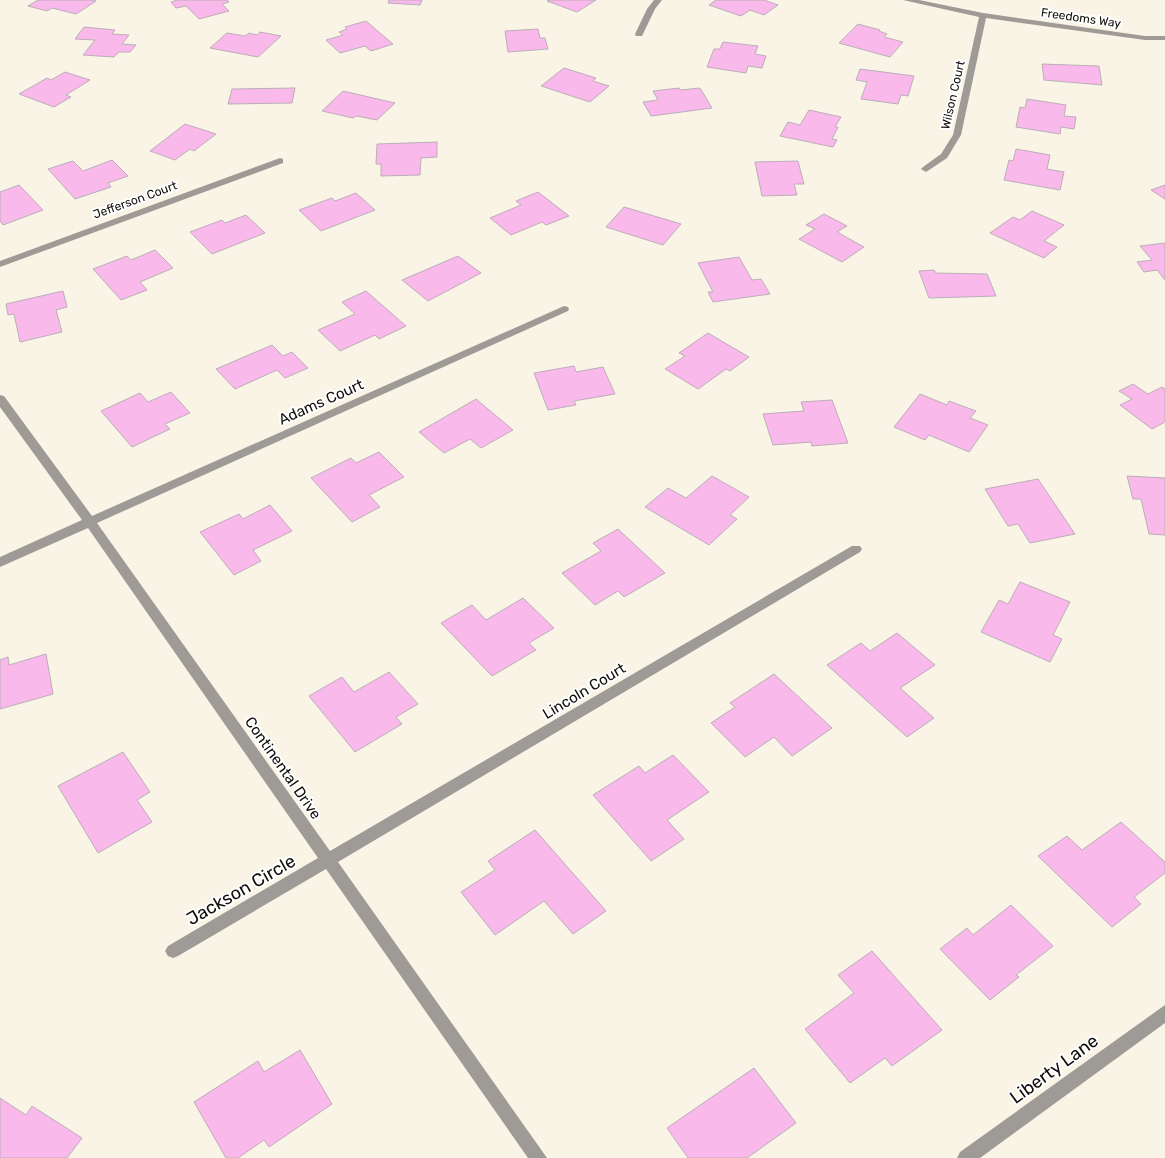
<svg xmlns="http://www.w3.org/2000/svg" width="1165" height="1158" viewBox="0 0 1165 1158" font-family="Rubik,sans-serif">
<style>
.building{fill:#fab9eb;stroke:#baaeb7}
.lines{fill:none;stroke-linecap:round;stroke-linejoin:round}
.minor{fill:#9e9a96;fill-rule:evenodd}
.labels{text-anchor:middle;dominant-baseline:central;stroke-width:4;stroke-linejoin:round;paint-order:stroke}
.far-street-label{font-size:12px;fill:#0f0d09;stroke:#fff}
.street-label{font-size:15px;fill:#0f0d09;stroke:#fff}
.near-street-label{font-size:18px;fill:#0f0d09;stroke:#fff}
</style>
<rect width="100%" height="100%" fill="#faf4e7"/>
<g class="building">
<polygon points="38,0 92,0 96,1 76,14 52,8 47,11 28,6"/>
<polygon points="177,0 227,0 229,2 222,4 229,11 199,19 186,6 176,8 171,2"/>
<polygon points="389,0 422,0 420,5 388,3"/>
<polygon points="550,0 596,0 577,12 547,1"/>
<polygon points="716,0 764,0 778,5 764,15 750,10 741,16 709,5"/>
<polygon points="366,21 393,44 371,51 365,46 340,53 326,40 343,35 339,32 347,29 345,27"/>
<polygon points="858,24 880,30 879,31 887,34 884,37 903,42 890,57 839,43"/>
<polygon points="84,27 115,30 112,34 129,35 122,44 136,45 130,52 119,52 114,57 83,55 95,40 75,39"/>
<polygon points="538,29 540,38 545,38 548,49 508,52 505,31"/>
<polygon points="260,32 281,36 258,57 210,48 227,33 245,36 249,33 257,35"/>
<polygon points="723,42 758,46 755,54 766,56 762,68 748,66 746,73 707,67 714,49 720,49"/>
<polygon points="1042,64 1099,66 1102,85 1044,80"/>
<polygon points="564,68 596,78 593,81 609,86 590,102 541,86"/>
<polygon points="860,69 914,76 908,96 901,95 898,104 861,99 867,82 856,80"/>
<polygon points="65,72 90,80 66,95 71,97 54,107 19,94 47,78 51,80"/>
<polygon points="295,88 292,103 228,104 232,89"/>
<polygon points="679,88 681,90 700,88 712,108 651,116 643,102 658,100 653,91"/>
<polygon points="343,91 395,103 377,120 356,116 353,118 322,111"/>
<polygon points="1027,99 1066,105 1064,116 1076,117 1074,129 1061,127 1060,134 1016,127 1020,107 1025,108"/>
<polygon points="809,110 841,117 835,127 838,127 832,139 837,140 833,147 780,136 788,122 800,125"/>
<polygon points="185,124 216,134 194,151 190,149 175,160 150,151"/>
<polygon points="437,142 437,157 421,158 420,175 381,176 381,164 376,164 377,144"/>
<polygon points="1016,149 1050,155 1047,169 1064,172 1060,190 1004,180 1009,160 1013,161"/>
<polygon points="112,160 128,176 108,183 111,187 75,199 48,169 73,161 83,171"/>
<polygon points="798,161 804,184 794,184 797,195 762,196 755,162"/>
<polygon points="19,185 43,210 3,225 0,221 0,192"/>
<polygon points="1165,185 1165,199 1151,190"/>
<polygon points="538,192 569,216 546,225 542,222 511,235 490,218 521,205 516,201"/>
<polygon points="356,193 375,210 321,231 299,210 332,198 335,201"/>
<polygon points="624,207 681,224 663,245 606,227"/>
<polygon points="1032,211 1064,225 1044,241 1057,247 1044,258 990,233 1013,217 1020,220"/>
<polygon points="824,214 847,226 837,232 864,247 842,262 799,239 815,229 806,225"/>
<polygon points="246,215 265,233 212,254 190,232 222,220 225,223"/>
<polygon points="1165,243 1165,280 1157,270 1144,272 1137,262 1152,260 1140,246"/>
<polygon points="155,250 173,268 140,282 147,290 121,300 93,269 127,256 131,260"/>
<polygon points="458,256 481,273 428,301 402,280"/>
<polygon points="739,257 752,280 761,279 770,294 713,302 708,292 713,292 698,263"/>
<polygon points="934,270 936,273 987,274 996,296 929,298 919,271"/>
<polygon points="63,291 67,307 56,310 62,332 20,342 14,314 8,315 6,304"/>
<polygon points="366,291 406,326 379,339 375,335 340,351 318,330 355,314 342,302"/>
<polygon points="708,333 749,357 730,371 726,369 698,389 665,369 685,356 679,353"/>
<polygon points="272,345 283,356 292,352 308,368 285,378 277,370 235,389 216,369"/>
<polygon points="574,366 576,372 603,367 615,394 574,401 576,405 548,410 534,373"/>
<polygon points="1133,384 1148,394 1162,387 1165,389 1165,422 1152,429 1120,405 1132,399 1119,391"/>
<polygon points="171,392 190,413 165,424 170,429 132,447 101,411 140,393 148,402"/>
<polygon points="920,394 947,405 949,401 976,411 970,418 988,425 969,452 929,435 925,440 894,427"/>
<polygon points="476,399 513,430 481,448 470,439 444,453 419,432"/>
<polygon points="832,400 848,443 812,446 811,442 773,445 763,414 804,411 801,402"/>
<polygon points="379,452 404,477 369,495 380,507 352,522 311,478 351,458 356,463"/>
<polygon points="712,476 749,497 730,515 737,519 709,545 645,507 668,488 686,498"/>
<polygon points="1127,476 1165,478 1165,535 1149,534 1141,499 1133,499"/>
<polygon points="1038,479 1075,534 1030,543 1018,524 1008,526 985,489"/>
<polygon points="270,505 292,531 253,550 261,561 234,575 200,532 239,514 243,519"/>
<polygon points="618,529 665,573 624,597 618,591 595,605 562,573 601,551 593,543"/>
<polygon points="1020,582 1070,602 1053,635 1062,639 1050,662 981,632 999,600 1008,604"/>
<polygon points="523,598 554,628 529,643 536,650 492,676 441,623 472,605 486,620"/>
<polygon points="897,633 935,665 900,688 934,718 907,737 827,665 861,643 870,651"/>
<polygon points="46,654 53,694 0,709 0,660 8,657 9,665"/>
<polygon points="389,672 418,704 396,717 402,724 355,752 309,696 342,677 354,692"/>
<polygon points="774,674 832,728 792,756 774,737 745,757 711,723 735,707 730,703"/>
<polygon points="123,752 150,792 137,800 152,822 98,853 58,786"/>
<polygon points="673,755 709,792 667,820 684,839 651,861 593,795 639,766 645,773"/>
<polygon points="1121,822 1165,862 1165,873 1134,897 1141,904 1112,927 1038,856 1067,836 1082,850"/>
<polygon points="535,830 606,911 573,934 544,901 495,935 461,892 495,870 488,861"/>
<polygon points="1011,905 1053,946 1016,975 1019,977 990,1000 940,949 967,928 973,935"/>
<polygon points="872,951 942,1030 892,1066 885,1058 850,1083 805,1029 854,993 838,975"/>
<polygon points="300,1050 332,1104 269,1147 264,1140 238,1158 226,1158 194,1102 258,1061 264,1072"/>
<polygon points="754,1068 796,1123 747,1158 688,1158 667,1128"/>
<polygon points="0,1098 26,1115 32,1106 82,1138 67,1158 0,1158"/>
</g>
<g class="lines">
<g class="minor">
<polygon points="654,0 662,0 655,9 642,36 636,36 635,34 647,9"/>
<polygon points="903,0 919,0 983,13 1145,36 1165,36 1165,40 1145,40 986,18 961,135 947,158 926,172 921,169 923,167 941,154 953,135 979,17"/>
<polygon points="280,158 283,159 283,163 0,267 0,261"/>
<polygon points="564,306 568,307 569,309 568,311 97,523 330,851 852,546 860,546 862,549 860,552 338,862 547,1158 528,1158 326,869 178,956 173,958 168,956 165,951 168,946 318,858 88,528 0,567 0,557 82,520 0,407 0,395 4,396 92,516"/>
<polygon points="1165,1005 1165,1023 980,1158 957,1158 960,1152"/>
</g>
</g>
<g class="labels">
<g class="far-street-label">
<text transform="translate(1081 18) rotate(8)">Freedoms Way</text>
<text transform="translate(953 95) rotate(-77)">Wilson Court</text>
<text transform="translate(135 200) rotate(-20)">Jefferson Court</text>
</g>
<g class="street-label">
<text transform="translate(321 402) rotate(-24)">Adams Court</text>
<text transform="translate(584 691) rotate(-31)">Lincoln Court</text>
<text transform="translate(283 768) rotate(55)">Continental Drive</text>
</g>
<g class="near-street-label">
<text transform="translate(241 890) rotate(-30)">Jackson Circle</text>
<text transform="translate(1054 1069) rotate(-36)">Liberty Lane</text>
</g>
</g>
</svg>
